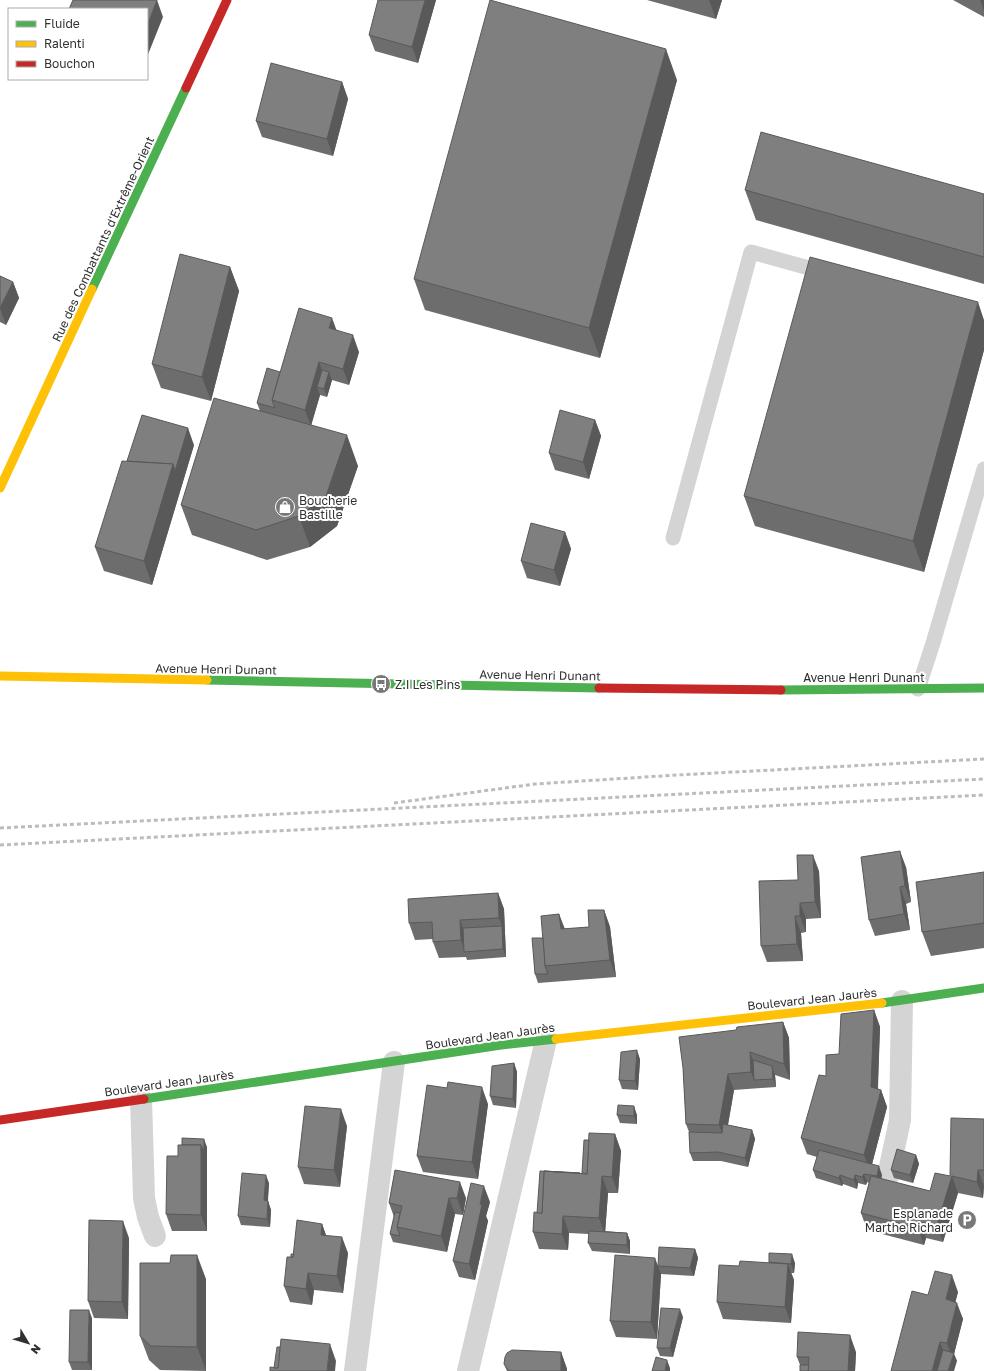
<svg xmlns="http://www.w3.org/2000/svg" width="984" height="1371" viewBox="0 0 984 1371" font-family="'Golos Text',sans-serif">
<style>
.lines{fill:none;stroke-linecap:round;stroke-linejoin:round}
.lane{stroke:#d4d4d4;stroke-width:15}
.street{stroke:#d4d4d4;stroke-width:22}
.fast{stroke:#4caf50;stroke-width:9}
.slow{stroke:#ffc107;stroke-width:9}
.jam{stroke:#c62828;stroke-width:9}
.rail{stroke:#bcbcbc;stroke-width:3;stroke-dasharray:4 3;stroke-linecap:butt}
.wall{fill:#6d6d6d}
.shaded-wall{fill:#595959}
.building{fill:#7f7f7f;stroke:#595959}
.labels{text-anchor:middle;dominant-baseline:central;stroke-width:4;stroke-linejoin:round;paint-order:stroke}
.street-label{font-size:12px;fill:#303030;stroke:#fff}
.poi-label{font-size:12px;fill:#303030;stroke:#fff;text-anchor:start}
</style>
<rect width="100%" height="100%" fill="#fff"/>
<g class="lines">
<g class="lane">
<polyline points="673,538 751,252 827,273"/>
<polyline points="918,689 933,643 984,469"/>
</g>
<g class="street">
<polyline points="141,1099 144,1198 148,1217 155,1236"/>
<polyline points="888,1176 900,1120 902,1001"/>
<polyline points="355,1371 394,1062"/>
<polyline points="468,1371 546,1040"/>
</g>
<g class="fast">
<polyline points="92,289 186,88"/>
<polyline points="207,680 599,688"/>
<polyline points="781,690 984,688"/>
<polyline points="882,1003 984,988"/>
<polyline points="144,1099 501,1045 556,1039"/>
</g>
<g class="slow">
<polyline points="0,488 92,289"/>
<polyline points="0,676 207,680"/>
<polyline points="556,1039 882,1003"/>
</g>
<g class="jam">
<polyline points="186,88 227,0"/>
<polyline points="599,688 781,690"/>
<polyline points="0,1120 144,1099"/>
</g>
<g class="rail">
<polyline points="394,803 535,784 677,775 984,759"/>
<polyline points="0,828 984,779"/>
<polyline points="0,845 984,795"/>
</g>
</g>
<g class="wall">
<polygon points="436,0 418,63 375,51 369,35"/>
<polygon points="647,0 722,0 716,19"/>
<polygon points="953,0 984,0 984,17"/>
<polygon points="677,80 600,358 425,310 414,279"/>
<polygon points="342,82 348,99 333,156 262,137 256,121"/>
<polygon points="745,190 984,194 984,284 756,220"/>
<polygon points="230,267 239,291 211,401 161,388 152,364"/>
<polygon points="0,276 13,282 19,298 6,325 0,322"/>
<polygon points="984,320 984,350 924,572 755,526 744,496"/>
<polygon points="337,330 359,352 349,385 332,380 327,397 320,395 311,425 358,466 337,526 310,547 267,560 192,535 181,505 260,411 257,403 280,372"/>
<polygon points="595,420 601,436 589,479 555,470 549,453"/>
<polygon points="194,445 152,585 104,571 95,547 127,461"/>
<polygon points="565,532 571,549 560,586 527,578 521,561"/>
<polygon points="906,867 911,902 906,904 910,930 875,936 869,920"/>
<polygon points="819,871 821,918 806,919 806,932 801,933 803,961 767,962 761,946 798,880"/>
<polygon points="984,872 984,948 931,956 922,932"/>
<polygon points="498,893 504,909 506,957 467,960 466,957 439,958 433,942 433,939 415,940 409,923"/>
<polygon points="604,910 610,927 616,977 538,983 535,974 543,938 559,914 565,929 589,927"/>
<polygon points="874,1010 880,1027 878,1089 881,1090 887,1107 872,1164 882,1175 881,1179 930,1191 950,1176 984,1119 984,1186 983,1198 958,1193 943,1242 926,1238 924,1245 867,1230 861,1213 869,1183 867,1182 866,1185 858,1183 857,1189 843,1184 842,1186 816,1178 813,1170 817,1157 807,1154 801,1138 826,1076 839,1054"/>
<polygon points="783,1022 789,1038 790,1080 775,1075 776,1087 734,1090 728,1125 752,1130 755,1139 748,1167 721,1161 693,1161 690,1153 689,1132 686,1124 683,1068 736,1030"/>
<polygon points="640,1059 638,1090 622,1089 619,1080"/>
<polygon points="514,1063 517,1072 516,1108 493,1105 490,1096"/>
<polygon points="447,1088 488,1104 478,1179 423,1172 417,1156"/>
<polygon points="617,1115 637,1115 637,1124 620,1123"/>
<polygon points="347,1126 340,1187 304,1184 298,1167"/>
<polygon points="615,1134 621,1151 618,1193 608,1193 605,1231 627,1233 630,1241 630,1254 592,1251 588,1243 589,1234 569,1233 568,1250 539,1249 533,1232 537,1213 582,1173 589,1141"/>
<polygon points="207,1147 207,1231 172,1231 166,1214 178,1156"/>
<polygon points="916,1155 919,1164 913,1183 894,1178 891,1170"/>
<polygon points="395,1170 466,1198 463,1215 455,1214 447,1252 393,1242 390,1234 394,1217 389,1203"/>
<polygon points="269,1183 268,1201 271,1210 270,1227 241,1225 238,1216"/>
<polygon points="490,1202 486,1216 488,1221 475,1280 459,1277 453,1261"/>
<polygon points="322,1224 326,1235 348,1253 343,1293 314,1290 312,1305 290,1302 284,1286 291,1257"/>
<polygon points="129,1238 128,1319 94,1318 88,1301"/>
<polygon points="695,1249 698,1258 694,1276 661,1274 657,1339 616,1337 610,1321 658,1266"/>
<polygon points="769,1262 795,1263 794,1273 791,1273 794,1280 791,1323 723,1319 717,1302"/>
<polygon points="206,1279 206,1371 160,1370 149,1360 140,1336"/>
<polygon points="958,1292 955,1302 963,1319 954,1354 957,1361 891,1371 928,1295"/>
<polygon points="683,1317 673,1357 660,1356 657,1348"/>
<polygon points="92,1318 92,1370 72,1370 69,1362"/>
<polygon points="561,1352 567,1369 567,1371 507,1371 504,1364"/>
<polygon points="856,1352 855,1371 800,1365 797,1357"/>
</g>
<g class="shaded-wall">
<polygon points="157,0 163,17 147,57 147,26"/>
<polygon points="425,0 436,0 418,63 412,47"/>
<polygon points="709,0 722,0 716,19"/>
<polygon points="980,0 984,0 984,11"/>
<polygon points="666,49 677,80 600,358 589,328"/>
<polygon points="342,82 348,99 333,156 327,139"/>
<polygon points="230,267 239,291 211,401 202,377"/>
<polygon points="13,282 19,298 6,325 0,308"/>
<polygon points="978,302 984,320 984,350 924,572 913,541"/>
<polygon points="332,318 338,334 329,328"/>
<polygon points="353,335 359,352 349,385 343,369"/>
<polygon points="319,362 325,378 317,387 320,395 311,426 305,410"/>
<polygon points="329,372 332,380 327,397 324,389"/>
<polygon points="595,420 601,436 589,479 583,462"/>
<polygon points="188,428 194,445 152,585 144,561 173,464"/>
<polygon points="347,435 358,466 337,526 310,547 299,516"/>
<polygon points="565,532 571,549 560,586 554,570"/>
<polygon points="900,851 906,867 911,902 905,886"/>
<polygon points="813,855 819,871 821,918 815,902"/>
<polygon points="900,887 906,904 910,930 904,914"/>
<polygon points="498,893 504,909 506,957 503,949 502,926 499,918"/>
<polygon points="800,903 806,919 806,932 800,916"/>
<polygon points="604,910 610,927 616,977 610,960"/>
<polygon points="559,914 565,931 561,929"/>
<polygon points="795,916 801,933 803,961 797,944"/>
<polygon points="460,920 466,937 465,952 461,940"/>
<polygon points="874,1010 880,1027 877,1103 871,1087"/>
<polygon points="783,1022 789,1038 790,1080 784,1064"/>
<polygon points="637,1050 640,1059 638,1090 635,1081"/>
<polygon points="750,1052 756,1069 754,1080 751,1072"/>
<polygon points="514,1063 517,1072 516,1108 513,1099"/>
<polygon points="772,1066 775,1075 776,1087 773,1079"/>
<polygon points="728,1074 734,1090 725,1141 719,1125"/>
<polygon points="482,1087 488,1104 478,1179 472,1162"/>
<polygon points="881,1090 887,1107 870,1172 864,1155"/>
<polygon points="634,1106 637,1115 637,1124 634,1116"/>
<polygon points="341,1109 347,1126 340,1187 334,1170"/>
<polygon points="752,1130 755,1139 748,1167 745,1158"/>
<polygon points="615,1134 621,1151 618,1193 612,1177"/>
<polygon points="204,1139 207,1147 207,1231 201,1215 201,1145"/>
<polygon points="916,1155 919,1164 913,1183 910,1175"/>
<polygon points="879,1166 882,1175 880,1185 877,1176"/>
<polygon points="978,1170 984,1186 983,1198 977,1182"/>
<polygon points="864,1174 867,1182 866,1185 862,1177"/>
<polygon points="266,1175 269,1183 267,1209 264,1200"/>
<polygon points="840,1175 843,1184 842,1186 839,1178"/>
<polygon points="855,1175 858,1183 857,1189 854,1180"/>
<polygon points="602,1176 608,1193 605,1235 599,1218"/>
<polygon points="952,1176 958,1193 943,1242 937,1225"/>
<polygon points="460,1182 466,1198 463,1215 457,1198"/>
<polygon points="484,1186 490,1202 486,1216 488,1221 475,1280 469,1264 480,1204"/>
<polygon points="449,1198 455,1214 447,1252 441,1236"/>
<polygon points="268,1201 271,1210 270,1227 267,1219"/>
<polygon points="563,1216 569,1233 568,1250 562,1234"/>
<polygon points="123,1221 129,1238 128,1319 122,1302"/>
<polygon points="920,1222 926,1238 924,1245 918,1228"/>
<polygon points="322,1224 328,1241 321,1235"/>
<polygon points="627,1233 630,1241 630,1254 627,1245"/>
<polygon points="342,1237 348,1253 343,1293 337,1276"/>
<polygon points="695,1249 698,1258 694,1276 690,1268"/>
<polygon points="792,1254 795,1263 794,1273 791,1264"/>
<polygon points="197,1255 206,1279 206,1371 197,1347"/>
<polygon points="655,1258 661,1274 657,1339 651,1322"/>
<polygon points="788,1264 794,1280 791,1323 785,1307"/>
<polygon points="308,1273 314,1290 312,1305 306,1289"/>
<polygon points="952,1275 958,1292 952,1316 946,1299"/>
<polygon points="957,1303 963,1319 954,1354 957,1361 954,1371 948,1371 952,1358 947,1343"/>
<polygon points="680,1309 683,1317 673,1357 670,1348"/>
<polygon points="89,1310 92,1318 92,1370 88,1362"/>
<polygon points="850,1335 856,1352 855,1371 848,1371"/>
<polygon points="940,1342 946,1359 942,1371 932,1371"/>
<polygon points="330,1344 336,1361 335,1371 327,1371"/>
<polygon points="561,1352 567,1369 567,1371 561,1371"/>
<polygon points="667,1360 670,1368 670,1371 665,1371"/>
</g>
<g class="building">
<polygon points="73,0 157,0 147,26 147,9 69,9"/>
<polygon points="378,0 425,0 412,47 369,35"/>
<polygon points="490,0 666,49 589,328 414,279"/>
<polygon points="271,63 342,82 327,139 256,121"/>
<polygon points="761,132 984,194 984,257 745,190"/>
<polygon points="180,254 230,267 202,377 152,364"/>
<polygon points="810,257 978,302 913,541 744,496"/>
<polygon points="0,276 13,282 0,308"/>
<polygon points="299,308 332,318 329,328 353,335 343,369 319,362 305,410 272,400"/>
<polygon points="267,368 280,372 272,400 275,408 257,403"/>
<polygon points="322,370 329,372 324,389 317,387"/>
<polygon points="214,398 347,435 326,496 299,516 256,530 181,505"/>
<polygon points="560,410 595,420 583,462 549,453"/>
<polygon points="142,415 188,428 175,471 173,464 127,461"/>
<polygon points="122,461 173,464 144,561 95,547"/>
<polygon points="531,523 565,532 554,570 521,561"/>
<polygon points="900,851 905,886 900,887 904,914 869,920 861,857"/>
<polygon points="797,855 813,855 815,902 800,903 800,916 795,916 797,944 761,946 759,881 798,880"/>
<polygon points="984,872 984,923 922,932 916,882"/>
<polygon points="498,893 499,918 460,920 461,940 433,942 432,922 409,923 408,899"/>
<polygon points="588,910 604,910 610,960 545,966 541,916 559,914 561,929 589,927"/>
<polygon points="502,926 503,949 464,952 463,928"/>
<polygon points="532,938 543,938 545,966 548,974 535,974"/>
<polygon points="874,1010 871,1087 881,1090 864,1155 801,1138 819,1075 826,1076 826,1055 839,1054 841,1014"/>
<polygon points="783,1022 784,1064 750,1052 751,1072 728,1074 719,1125 686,1124 683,1068 679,1037 736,1030 737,1027"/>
<polygon points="637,1050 635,1081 619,1080 621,1052"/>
<polygon points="753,1060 772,1066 773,1079 754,1080"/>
<polygon points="514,1063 513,1099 490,1096 492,1066"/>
<polygon points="448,1082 482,1087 472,1162 417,1156 427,1085 447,1088"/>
<polygon points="618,1105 634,1106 634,1116 617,1115"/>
<polygon points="305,1106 341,1109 334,1170 298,1167"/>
<polygon points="951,1118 984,1119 984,1170 978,1170 977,1182 952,1176 937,1225 920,1222 918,1228 861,1213 871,1176 930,1191 935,1173 950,1176"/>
<polygon points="723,1124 752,1130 745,1158 718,1152 690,1153 689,1132 722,1133"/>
<polygon points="589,1133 615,1134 612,1177 602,1176 599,1218 563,1216 562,1234 533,1232 534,1212 542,1213 544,1171 587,1174"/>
<polygon points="182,1138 204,1139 204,1153 201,1145 182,1145"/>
<polygon points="584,1140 589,1140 587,1174 582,1173"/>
<polygon points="178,1145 201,1145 201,1215 166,1214 167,1156 178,1156"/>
<polygon points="897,1149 916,1155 910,1175 891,1170"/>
<polygon points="819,1150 879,1166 877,1176 864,1174 862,1177 855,1175 854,1180 840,1175 839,1178 813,1170"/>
<polygon points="395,1170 460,1182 457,1198 449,1198 441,1236 397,1227 402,1206 389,1203"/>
<polygon points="540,1171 580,1173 544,1171 542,1213 537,1213"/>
<polygon points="242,1173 266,1175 264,1200 268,1201 267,1219 238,1216"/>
<polygon points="471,1183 484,1186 480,1204 482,1205 469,1264 453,1261"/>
<polygon points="395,1212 400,1213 397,1227 400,1236 390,1234"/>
<polygon points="89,1220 123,1221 122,1302 88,1301"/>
<polygon points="297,1220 322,1224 321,1235 342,1237 337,1276 308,1273 306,1289 284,1286 287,1257 293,1257"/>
<polygon points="589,1231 627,1233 627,1245 588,1243"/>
<polygon points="659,1247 695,1249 690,1268 658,1266"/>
<polygon points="769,1253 792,1254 791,1264 769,1262"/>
<polygon points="291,1254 294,1254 293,1257 291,1257"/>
<polygon points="171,1255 197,1255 197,1347 151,1346 140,1336 140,1263 170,1263"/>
<polygon points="615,1255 655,1258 651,1322 610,1321"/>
<polygon points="740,1261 788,1264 785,1307 717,1302 719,1265 739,1266"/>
<polygon points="935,1271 952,1275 946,1299 957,1303 947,1343 940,1342 932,1371 891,1371 912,1291 928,1295"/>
<polygon points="661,1308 680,1309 670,1348 657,1348"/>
<polygon points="70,1310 89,1310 88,1362 69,1362"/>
<polygon points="798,1332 850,1335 848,1371 808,1371 809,1357 797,1357"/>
<polygon points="281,1339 330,1344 327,1371 270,1371 270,1367 278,1368"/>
<polygon points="277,1347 280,1347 278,1368 274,1368"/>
<polygon points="512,1350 561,1352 561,1371 510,1371 508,1370 504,1364 505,1357 507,1353"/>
<polygon points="943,1350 954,1353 948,1371 937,1371"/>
<polygon points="656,1357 667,1360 665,1371 652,1371"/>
<polygon points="800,1365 809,1365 808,1371 800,1371"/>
</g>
<defs>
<symbol id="shop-disc" viewBox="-11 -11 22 22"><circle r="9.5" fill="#787878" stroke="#fff"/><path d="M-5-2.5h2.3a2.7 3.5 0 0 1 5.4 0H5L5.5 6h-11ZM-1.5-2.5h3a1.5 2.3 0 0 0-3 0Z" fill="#fff"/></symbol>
<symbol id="bus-disc" viewBox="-11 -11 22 22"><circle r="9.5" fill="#787878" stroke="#fff"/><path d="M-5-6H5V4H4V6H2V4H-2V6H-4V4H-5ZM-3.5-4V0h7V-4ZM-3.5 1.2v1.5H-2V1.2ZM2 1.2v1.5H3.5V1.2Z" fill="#fff"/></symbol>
<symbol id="parking-disc" viewBox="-11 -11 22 22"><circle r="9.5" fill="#787878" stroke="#fff"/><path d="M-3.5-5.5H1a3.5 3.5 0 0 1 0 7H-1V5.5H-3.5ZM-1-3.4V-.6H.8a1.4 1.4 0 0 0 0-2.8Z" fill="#fff"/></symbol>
</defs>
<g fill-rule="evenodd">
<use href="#shop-disc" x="274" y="496" width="22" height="22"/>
<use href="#bus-disc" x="370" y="673" width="22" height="22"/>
<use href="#parking-disc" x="956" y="1209" width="22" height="22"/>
</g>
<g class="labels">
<g class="street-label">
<text transform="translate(103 239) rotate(-65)">Rue des Combattants d'Extrême-Orient</text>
<text transform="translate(216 669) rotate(1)">Avenue Henri Dunant</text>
<text transform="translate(540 675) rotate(1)">Avenue Henri Dunant</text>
<text x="864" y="677">Avenue Henri Dunant</text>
<text transform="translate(812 999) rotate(-6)">Boulevard Jean Jaurès</text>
<text transform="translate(490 1036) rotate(-8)">Boulevard Jean Jaurès</text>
<text transform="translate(169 1083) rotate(-8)">Boulevard Jean Jaurès</text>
</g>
<g class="poi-label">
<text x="299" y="500">Boucherie<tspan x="299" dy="14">Bastille</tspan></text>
<text x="395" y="684">Z.I Les Pins</text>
<text x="953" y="1213" text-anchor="end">Esplanade<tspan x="953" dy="14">Marthe Richard</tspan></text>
</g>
</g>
<rect x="8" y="8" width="140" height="72" fill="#ffffff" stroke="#acacac"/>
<rect x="16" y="21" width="20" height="6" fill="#4caf50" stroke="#acacac"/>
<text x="44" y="28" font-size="12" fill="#303030">Fluide</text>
<rect x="16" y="41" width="20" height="6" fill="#ffc107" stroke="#acacac"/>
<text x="44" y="48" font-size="12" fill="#303030">Ralenti</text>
<rect x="16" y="61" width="20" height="6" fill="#c62828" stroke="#acacac"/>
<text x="44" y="68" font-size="12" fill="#303030">Bouchon</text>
<g transform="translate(28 1343) rotate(128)" stroke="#ffffff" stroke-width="3" paint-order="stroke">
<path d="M0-3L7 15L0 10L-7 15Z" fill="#303030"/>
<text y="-6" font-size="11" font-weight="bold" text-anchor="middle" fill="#303030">N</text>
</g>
</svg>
